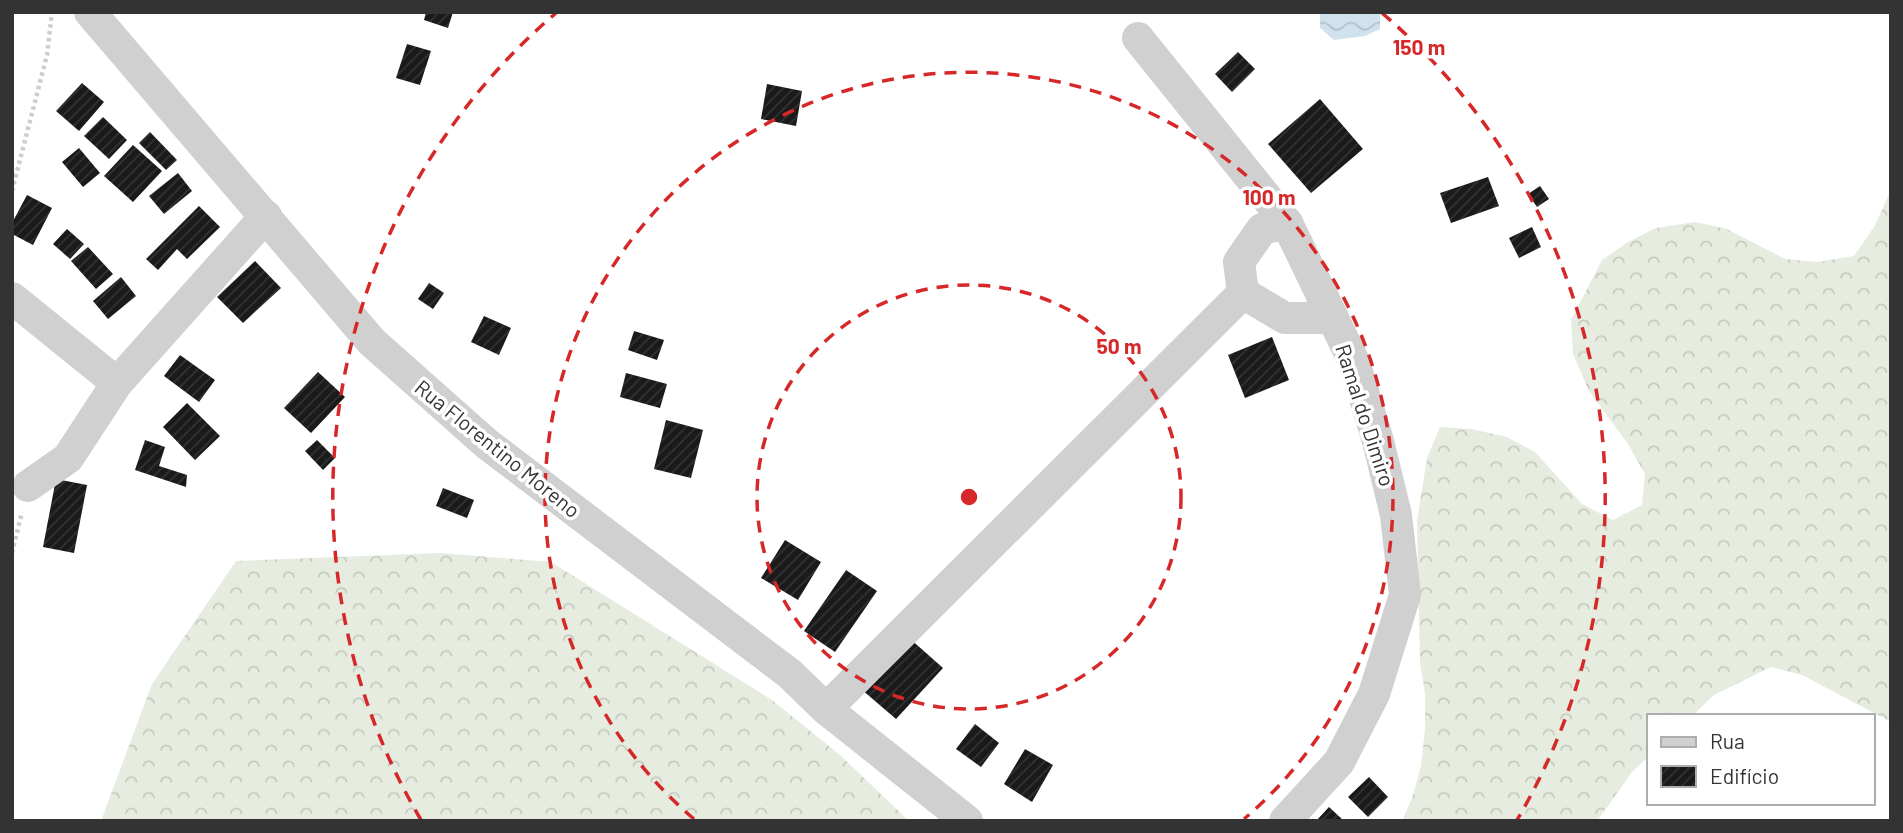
<svg xmlns="http://www.w3.org/2000/svg" width="1903" height="833" viewBox="0 0 1903 833" font-family="Barlow,sans-serif">
<style>
.forest{fill:url(#forest-crowns)}
.water{fill:url(#water-waves)}
.building{fill:url(#building-hatch)}
.lines{fill:none;stroke-linecap:round;stroke-linejoin:round}
.path{stroke:#cdcdcd;stroke-width:4.5;stroke-dasharray:3.5 3.5;stroke-linecap:butt}
.street{stroke:#d0d0d0;stroke-width:32}
.ring{fill:none;stroke:#d62828;stroke-width:3.5;stroke-dasharray:12 9}
.labels{text-anchor:middle;dominant-baseline:central;stroke-width:7;stroke-linejoin:round;paint-order:stroke}
.street-label{font-size:21px;fill:#333;stroke:#fff}
.centre{fill:#d62828;stroke:#fff;stroke-width:3.5}
.ring-label{font-size:21px;text-anchor:middle;font-weight:bold;fill:#d62828;stroke:#fff;stroke-width:7;stroke-linejoin:round;paint-order:stroke}
</style>
<defs>
<pattern id="forest-crowns" width="20" height="18" patternUnits="userSpaceOnUse" patternTransform="scale(1.75)"><rect width="20" height="18" fill="#e6ecdf"/><path d="M2 6a3 3 0 1 1 6 0M12 15a3 3 0 1 1 6 0" fill="none" stroke="#c6cbc0"/></pattern>
<pattern id="water-waves" width="16" height="10" patternUnits="userSpaceOnUse" patternTransform="scale(1.75)"><rect width="16" height="10" fill="#cfe2ee"/><path d="M0 5q4-4 8 0t8 0" fill="none" stroke="#b2c2cd"/></pattern>
<pattern id="building-hatch" width="6" height="6" patternUnits="userSpaceOnUse" patternTransform="scale(1.75)"><rect width="6" height="6" fill="#1a1a1a"/><path d="M-1 1l2-2M0 6l6-6M5 7l2-2" fill="none" stroke="#333"/></pattern>
</defs>
<rect width="100%" height="100%" fill="#fff"/>
<g class="forest">
<polygon points="1891,190 1891,722 1802,675 1771,667 1714,695 1692,716 1649,716 1649,756 1632,772 1597,821 1402,821 1412,798 1421,766 1425,729 1425,693 1420,663 1417,521 1427,458 1440,427 1471,429 1507,437 1535,452 1582,504 1613,520 1642,505 1645,474 1628,444 1589,391 1573,354 1571,320 1602,260 1628,242 1656,228 1695,222 1727,229 1785,259 1817,262 1854,256 1874,227"/>
<polygon points="440,553 551,562 772,700 840,755 909,821 101,821 152,684 236,561"/>
</g>
<polygon class="water" points="1320,12 1380,12 1380,29 1365,36 1334,40 1320,28"/>
<g class="building">
<polygon points="426,12 453,12 448,28 424,20"/>
<polygon points="407,44 431,51 420,85 396,78"/>
<polygon points="1238,52 1255,69 1232,92 1215,74"/>
<polygon points="82,83 104,102 79,131 56,111"/>
<polygon points="767,84 802,91 796,126 761,119"/>
<polygon points="1320,99 1363,149 1311,193 1268,144"/>
<polygon points="103,117 127,140 109,159 84,136"/>
<polygon points="150,132 177,160 166,170 139,143"/>
<polygon points="133,145 162,171 133,202 104,176"/>
<polygon points="79,148 100,173 83,187 62,162"/>
<polygon points="178,173 192,191 164,214 149,196"/>
<polygon points="1488,177 1499,206 1451,223 1440,193"/>
<polygon points="1540,186 1549,199 1537,207 1528,194"/>
<polygon points="27,195 52,208 33,245 12,234 12,223"/>
<polygon points="199,206 220,227 187,259 177,249 158,270 146,259"/>
<polygon points="1532,227 1541,247 1519,258 1509,238"/>
<polygon points="67,229 84,244 70,259 53,244"/>
<polygon points="88,247 113,274 96,289 71,261"/>
<polygon points="255,261 281,288 243,323 217,297"/>
<polygon points="121,277 136,296 108,319 93,301"/>
<polygon points="429,283 444,293 433,309 418,299"/>
<polygon points="484,316 511,328 499,355 471,342"/>
<polygon points="634,331 664,340 657,360 628,350"/>
<polygon points="1272,337 1289,380 1245,398 1228,355"/>
<polygon points="180,355 215,380 199,402 164,376"/>
<polygon points="318,372 345,397 311,433 284,408"/>
<polygon points="626,373 667,384 660,408 620,397"/>
<polygon points="187,403 220,436 195,460 163,427"/>
<polygon points="666,420 703,430 691,478 654,469"/>
<polygon points="145,440 165,447 159,466 187,475 186,487 135,470"/>
<polygon points="317,440 335,458 323,470 305,451"/>
<polygon points="56,479 87,485 74,553 43,547"/>
<polygon points="443,488 474,500 467,518 436,506"/>
<polygon points="785,540 821,562 798,600 761,578"/>
<polygon points="846,570 877,591 835,652 804,631"/>
<polygon points="908,637 943,668 896,719 861,689"/>
<polygon points="975,724 999,743 981,767 956,749"/>
<polygon points="1025,749 1053,765 1032,802 1004,784"/>
<polygon points="1369,777 1388,797 1368,817 1348,797"/>
<polygon points="1329,807 1344,821 1316,821"/>
</g>
<g class="lines">
<g class="path">
<polyline points="12,191 47,55 52,12"/>
<polyline points="12,553 22,512"/>
</g>
<g class="street">
<polyline points="90,12 372,342 487,444 790,674 826,709 967,821"/>
<polyline points="1138,38 1287,223 1354,362 1378,441 1396,515 1405,595 1374,694 1339,762 1285,821"/>
<polyline points="1287,223 1262,229 1239,262 1243,293 1285,318 1333,318"/>
<polyline points="12,298 117,383"/>
<polyline points="28,486 68,458 117,383 266,216"/>
<polyline points="826,709 1243,293"/>
</g>
</g>
<g class="ring">
<circle cx="969" cy="497" r="212"/>
<path d="M694 819A424 424 0 1 1 1244 819"/>
<path d="M421 820A636 636 0 0 1 556 13M1382 13A636 636 0 0 1 1517 820"/>
</g>
<g class="labels">
<g class="street-label">
<text transform="translate(1366 415) rotate(72)">Ramal do Dimiro</text>
<text transform="translate(498 448) rotate(39)">Rua Florentino Moreno</text>
</g>
</g>
<circle cx="969" cy="497" r="10" class="centre"/>
<g class="ring-label">
<text x="1419" y="55">150 m</text>
<text x="1269" y="205">100 m</text>
<text x="1119" y="354">50 m</text>
</g>
<rect width="1903" height="833" fill="none" stroke="#333333" stroke-width="28"/>
<rect x="1647" y="714" width="228" height="91" fill="#ffffff" stroke="#adadad" stroke-width="2"/>
<rect x="1661" y="737" width="35" height="10" fill="#d0d0d0" stroke="#adadad" stroke-width="2"/>
<text x="1710" y="749" font-size="21" fill="#333333">Rua</text>
<rect x="1661" y="766" width="35" height="21" fill="url(#building-hatch)" stroke="#adadad" stroke-width="2"/>
<text x="1710" y="784" font-size="21" fill="#333333">Edifício</text>
</svg>
